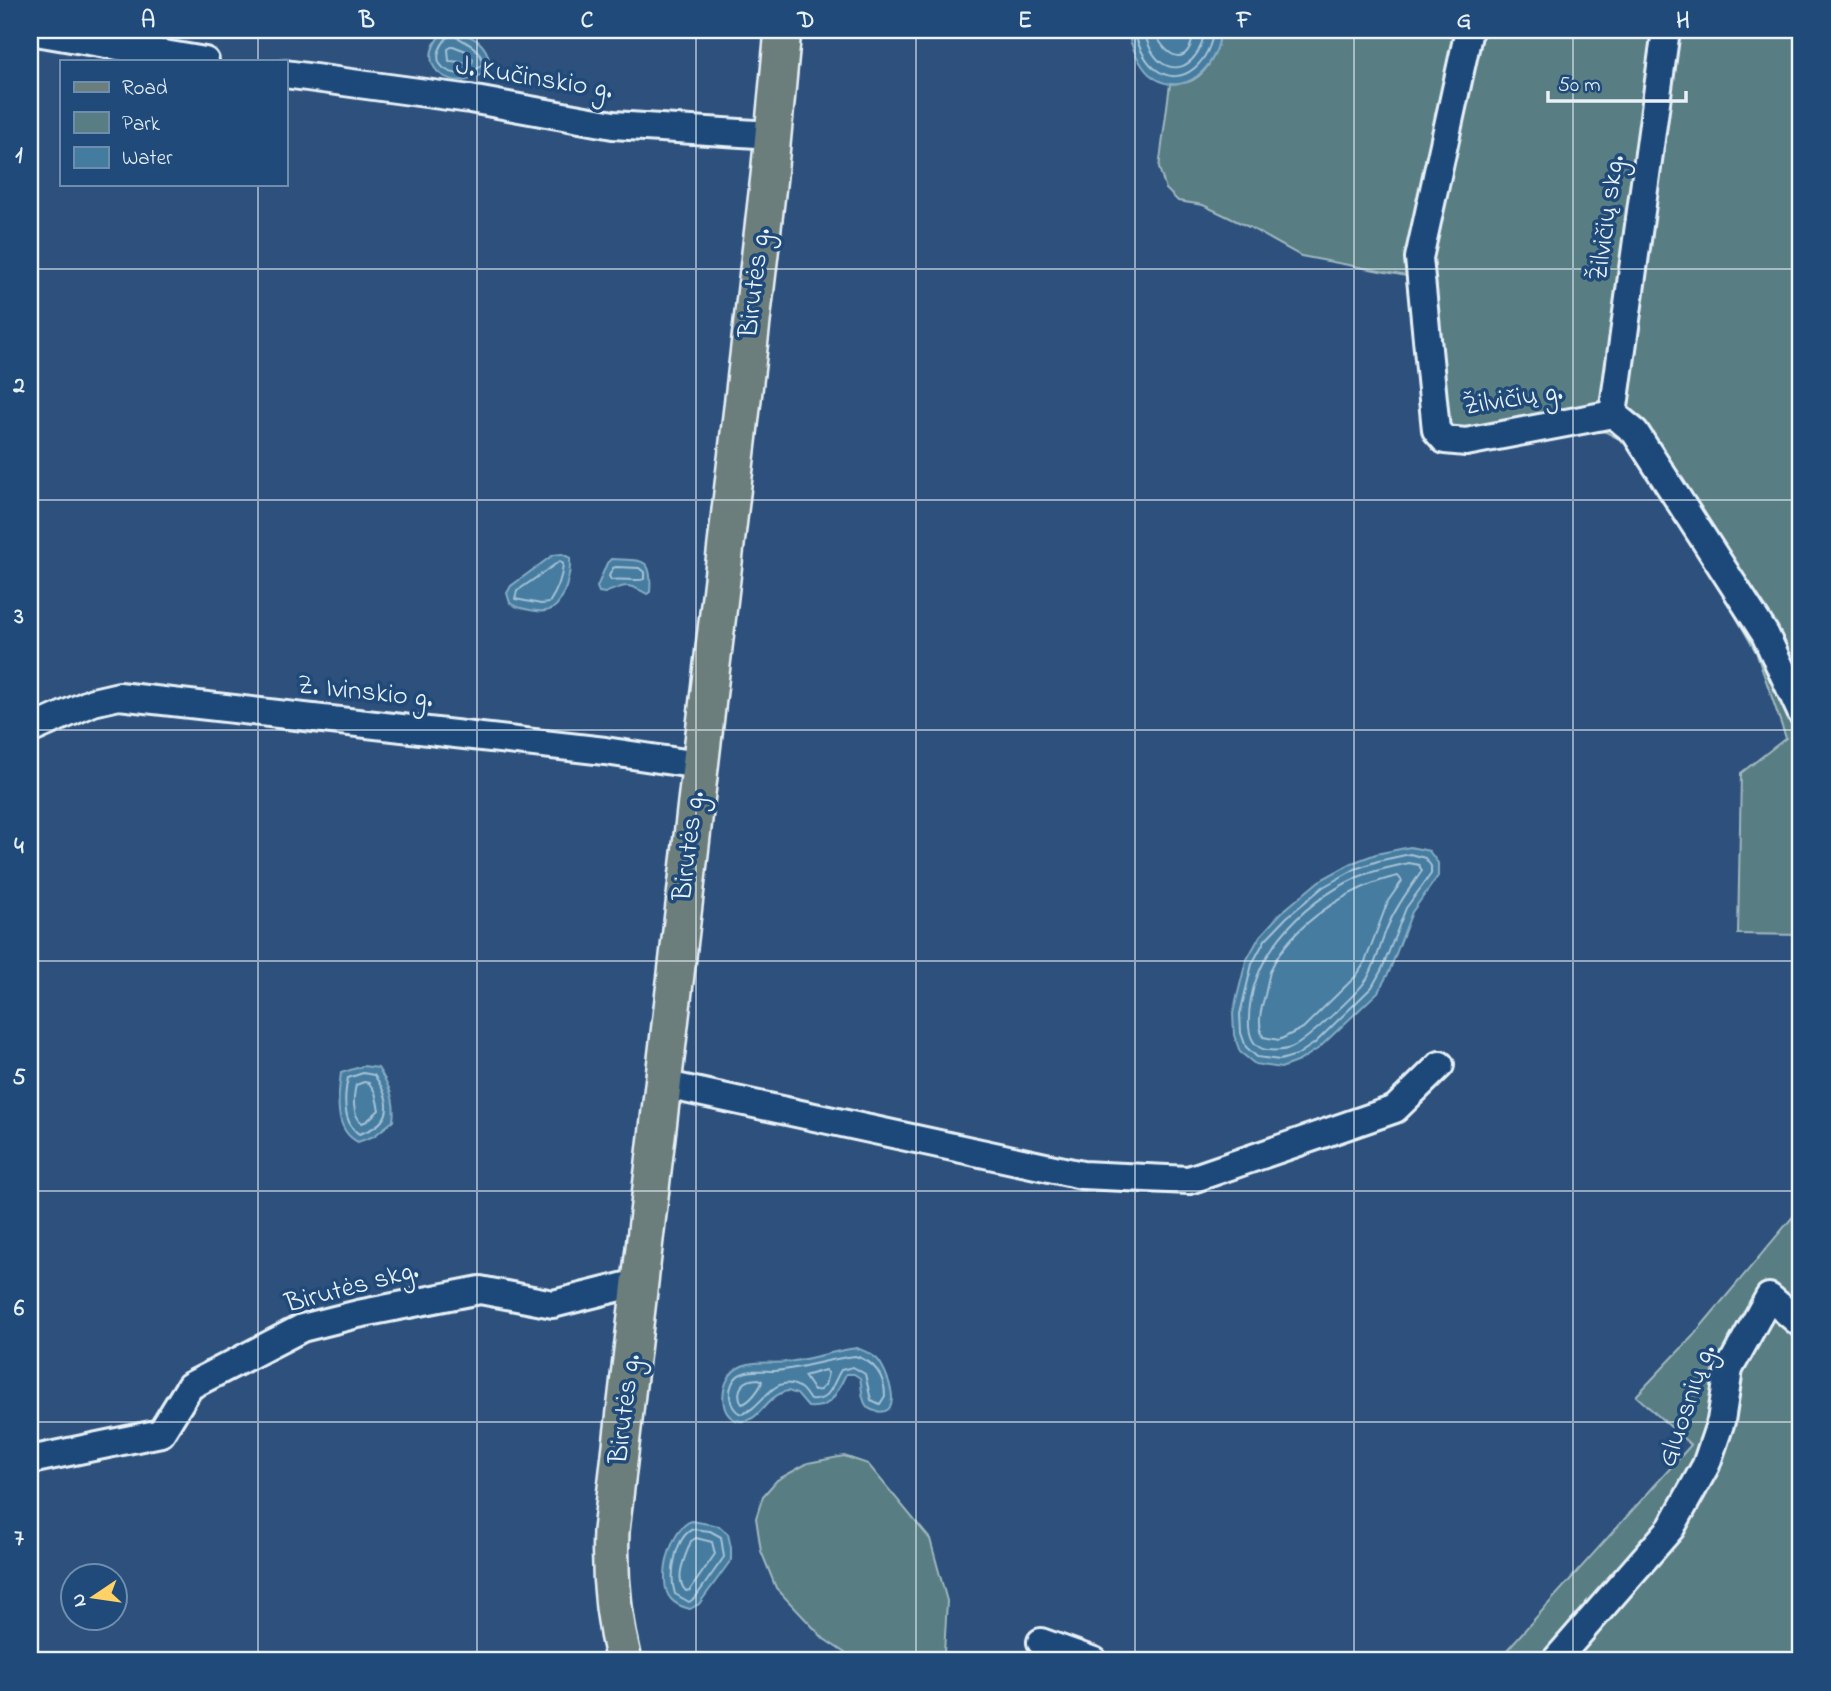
<svg xmlns="http://www.w3.org/2000/svg" width="1831" height="1691" viewBox="0 0 1831 1691" font-family="'Indie Flower',sans-serif">
<style>
.green{fill:#587d83;stroke:#a0b7be;stroke-width:2}
.water{fill:#447ca0;stroke:#86abc3;stroke-width:2}
.lines{fill:none;stroke-linecap:round;stroke-linejoin:round}
.shore{stroke:#a6c2d5;stroke-width:2}
.minor-casing{stroke:#e8f1f8;stroke-width:32}
.major-casing{stroke:#e8f1f8;stroke-width:40}
.minor{stroke:#1f4a7a;stroke-width:26}
.major{stroke:#6c7e7c;stroke-width:35}
.grid{fill:none;stroke:#e8f1f8;stroke-width:2;stroke-opacity:0.55}
.labels{text-anchor:middle;dominant-baseline:central;stroke-width:7;stroke-linejoin:round;paint-order:stroke}
.street-label{font-size:28px;fill:#e8f1f8;stroke:#1f4a7a}
.neatline{fill:none;stroke:#e8f1f8;stroke-width:2.5}
.grid-label{font-size:23px;text-anchor:middle;font-weight:bold;fill:#e8f1f8}
</style>
<rect width="100%" height="100%" fill="#2d517c"/>
<filter id="ink" filterUnits="userSpaceOnUse"><feTurbulence type="fractalNoise" baseFrequency=".0143" numOctaves="2"/><feDisplacementMap in="SourceGraphic" scale="14" xChannelSelector="R" yChannelSelector="G"/><feConvolveMatrix kernelMatrix="1 2 1 2 8 2 1 2 1" color-interpolation-filters="sRGB"/></filter>
<g filter="url(#ink)">
<g class="green">
<path d="M 1220,30 L 1801,30 L 1801,935 L 1738,934 L 1741,773 L 1786,738 L 1756,652 L 1691,538 L 1625,442 L 1606,432 L 1590,430 L 1433,441 L 1412,277 L 1301,256 L 1249,227 L 1203,205 L 1178,201 L 1166,189 L 1159,168 L 1170,84 C 1176,83 1187,84 1193,80 C 1209,71 1220,48 1220,30 Z"/>
<polygon points="1801,1164 1801,1661 1497,1661 1691,1445 1636,1396 1692,1337 1796,1213"/>
<polygon points="844,1456 868,1464 930,1539 947,1601 944,1653 936,1661 857,1661 824,1639 776,1588 761,1551 756,1518 763,1496 777,1480 808,1463"/>
</g>
<g class="water">
<path d="M 445,30 C 468,33 488,40 490,66 C 465,99 404,71 445,30 Z"/>
<path d="M 1126,30 L 1220,30 C 1220,65 1183,103 1149,74 C 1137,62 1132,45 1126,30 Z"/>
<path d="M 562,554 L 570,558 C 571,573 565,601 552,609 C 545,613 537,611 530,610 C 522,608 516,608 510,603 L 507,593 L 511,586 L 553,555 Z"/>
<path d="M 611,559 C 642,561 653,556 650,592 L 647,594 C 626,582 626,585 605,593 L 599,592 L 597,587 L 607,563 Z"/>
<polygon points="1410,847 1429,851 1438,863 1438,876 1412,912 1389,972 1378,992 1319,1048 1299,1061 1281,1068 1255,1064 1240,1052 1234,1035 1233,1013 1246,961 1260,936 1282,912 1319,881 1352,863 1376,854"/>
<path d="M 363,1066 L 378,1068 C 389,1085 396,1100 393,1121 L 374,1136 L 358,1142 C 333,1130 338,1096 341,1073 Z"/>
<path d="M 857,1348 C 864,1351 871,1353 877,1359 C 887,1369 906,1418 875,1411 C 871,1410 868,1409 866,1405 C 861,1398 862,1386 860,1378 L 854,1374 L 846,1374 C 836,1393 833,1409 808,1407 L 797,1394 L 788,1391 C 765,1395 761,1422 741,1421 C 716,1420 719,1376 740,1367 C 754,1360 773,1364 788,1362 C 811,1359 833,1351 857,1348 Z"/>
<path d="M 692,1521 L 719,1526 L 728,1534 L 731,1548 L 731,1560 L 699,1604 L 690,1609 C 682,1607 676,1605 671,1599 C 656,1584 671,1526 692,1521 Z"/>
</g>
<g class="lines">
<g class="shore">
<path d="M 1133,30 C 1138,43 1143,59 1154,68 C 1183,92 1212,58 1213,30"/>
<path d="M 1143,30 C 1147,41 1151,55 1162,63 C 1185,78 1204,51 1204,30"/>
<path d="M 1154,30 C 1166,60 1190,69 1194,30"/>
<path d="M 452,33 C 463,43 482,46 482,64 C 467,86 413,69 452,33 Z"/>
<polygon points="453,46 466,51 473,59 472,63 449,61 448,49"/>
<path d="M 560,561 L 563,564 C 562,578 557,591 549,603 L 541,604 L 515,599 L 517,591 Z"/>
<path d="M 616,567 L 639,568 L 644,572 L 644,579 C 639,582 621,578 611,580 L 609,576 L 613,568 Z"/>
<polygon points="1410,854 1425,858 1431,866 1431,874 1406,908 1382,969 1372,987 1315,1043 1297,1055 1280,1060 1257,1057 1246,1047 1241,1033 1240,1014 1252,964 1265,940 1287,917 1323,887 1355,869 1378,861"/>
<path d="M 1409,863 L 1419,865 L 1422,871 C 1408,891 1395,908 1386,930 C 1380,947 1376,964 1367,979 C 1357,994 1308,1039 1293,1047 C 1284,1051 1276,1051 1267,1050 C 1255,1048 1250,1038 1249,1027 C 1246,959 1300,904 1358,877 C 1374,870 1392,867 1409,863 Z"/>
<path d="M 1398,876 L 1402,881 L 1388,901 L 1365,962 L 1357,975 L 1303,1028 L 1279,1040 L 1263,1037 C 1257,1023 1261,1009 1265,995 C 1267,987 1268,977 1271,969 C 1292,924 1351,886 1398,876 Z"/>
<path d="M 363,1073 L 374,1075 C 393,1102 394,1123 359,1134 C 342,1123 344,1095 348,1078 Z"/>
<path d="M 364,1082 L 369,1083 L 375,1092 L 379,1110 L 367,1121 L 362,1123 C 352,1115 353,1097 356,1085 Z"/>
<path d="M 855,1356 C 874,1361 885,1376 885,1396 L 880,1404 L 871,1400 L 865,1374 L 853,1367 L 841,1370 C 832,1384 831,1402 810,1400 C 807,1396 804,1390 799,1387 C 772,1372 762,1410 741,1414 C 734,1411 731,1405 730,1397 C 729,1388 733,1378 741,1374 C 751,1369 763,1371 774,1371 C 801,1369 828,1359 855,1356 Z"/>
<polygon points="825,1370 828,1373 825,1385 820,1390 814,1391 804,1376"/>
<path d="M 759,1379 L 762,1381 C 761,1388 749,1403 742,1404 C 734,1389 744,1379 759,1379 Z"/>
<path d="M 693,1529 L 710,1531 L 721,1537 L 724,1557 L 695,1598 L 689,1602 L 675,1594 C 669,1576 675,1537 693,1529 Z"/>
<path d="M 696,1538 L 712,1542 L 715,1554 L 690,1590 L 686,1591 C 673,1579 686,1555 691,1541 Z"/>
</g>
<defs>
<g id="minor">
<polyline points="1469,30 1419,258 1436,430 1445,440 1466,442 1613,414 1635,432 1765,634 1801,712"/>
<polyline points="30,31 205,61"/>
<polyline points="285,74 470,99 613,125 773,135"/>
<polyline points="1613,414 1666,30"/>
<polyline points="30,730 93,702 119,696 605,751 699,765"/>
<polyline points="662,1084 1082,1175 1189,1180 1395,1109 1440,1065"/>
<polyline points="30,1460 161,1433 190,1386 302,1328 358,1314 480,1290 553,1304 641,1282"/>
<polyline points="1041,1642 1094,1661"/>
<polyline points="1555,1661 1671,1528 1706,1465 1721,1421 1729,1369 1769,1297 1801,1324"/>
</g>
<path id="major" d="M 624,1661 C 613,1617 609,1577 611,1531 L 769,176 L 783,30"/>
</defs>
<use href="#minor" class="minor-casing"/>
<use href="#major" class="major-casing"/>
<use href="#minor" class="minor"/>
<use href="#major" class="major"/>
</g>
</g>
<path class="grid" d="M 258,30 L 258,61M 477,30 L 477,1661M 696,30 L 696,1661M 916,30 L 916,1661M 1135,30 L 1135,1661M 1354,30 L 1354,1661M 1573,30 L 1573,1661M 258,184 L 258,1661M 30,269 L 1801,269M 30,500 L 1801,500M 30,730 L 1801,730M 30,961 L 1801,961M 30,1191 L 1801,1191M 30,1422 L 1801,1422"/>
<g class="labels">
<g class="street-label">
<text transform="translate(534 79) rotate(9)">J. Kučinskio g.</text>
<text transform="translate(1608 218) rotate(-82)">Žilvičių skg.</text>
<text transform="translate(756 283) rotate(-83)">Birutės g.</text>
<text transform="translate(1513 400) rotate(-9)">Žilvičių g.</text>
<text transform="translate(365 693) rotate(6)">Z. Ivinskio g.</text>
<text transform="translate(690 846) rotate(-83)">Birutės g.</text>
<text transform="translate(352 1288) rotate(-15)">Birutės skg.</text>
<text transform="translate(1688 1406) rotate(-71)">Gluosnių g.</text>
<text transform="translate(626 1409) rotate(-83)">Birutės g.</text>
</g>
</g>
<rect width="1831" height="1691" fill="none" stroke="#1f4a7a" stroke-width="77"/>
<rect x="60" y="60" width="228" height="126" fill="#1f4a7a" stroke="#6f8dac" stroke-width="2"/>
<rect x="74" y="82" width="35" height="10" fill="#6c7e7c" stroke="#6f8dac" stroke-width="2"/>
<text x="122" y="94" font-size="21" fill="#e8f1f8">Road</text>
<rect x="74" y="112" width="35" height="21" fill="#587d83" stroke="#6f8dac" stroke-width="2"/>
<text x="122" y="130" font-size="21" fill="#e8f1f8">Park</text>
<rect x="74" y="147" width="35" height="21" fill="#447ca0" stroke="#6f8dac" stroke-width="2"/>
<text x="122" y="164" font-size="21" fill="#e8f1f8">Water</text>
<g transform="translate(94 1597) rotate(257)"><circle r="33" fill="#1f4a7a" stroke="#6f8dac" stroke-width="2"/>
<path d="M0-5L12 26L0 18L-12 26Z" fill="#ffd166"/>
<text y="-10" font-size="19" font-weight="bold" text-anchor="middle" fill="#e8f1f8">N</text>
</g>
<path d="M1548 91v10h138v-10" fill="none" stroke="#e8f1f8" stroke-width="3.5"/>
<text x="1558" y="91" font-size="21" fill="#e8f1f8" stroke="#1f4a7a" stroke-width="5" paint-order="stroke">50 m</text>
<rect x="38" y="38" width="1754" height="1614" class="neatline"/>
<g class="grid-label">
<text x="148" y="27">A</text>
<text x="367" y="27">B</text>
<text x="587" y="27">C</text>
<text x="806" y="27">D</text>
<text x="1025" y="27">E</text>
<text x="1244" y="27">F</text>
<text x="1464" y="27">G</text>
<text x="1683" y="27">H</text>
<text x="19" y="162">1</text>
<text x="19" y="392">2</text>
<text x="19" y="623">3</text>
<text x="19" y="853">4</text>
<text x="19" y="1084">5</text>
<text x="19" y="1315">6</text>
<text x="19" y="1545">7</text>
</g>
</svg>
